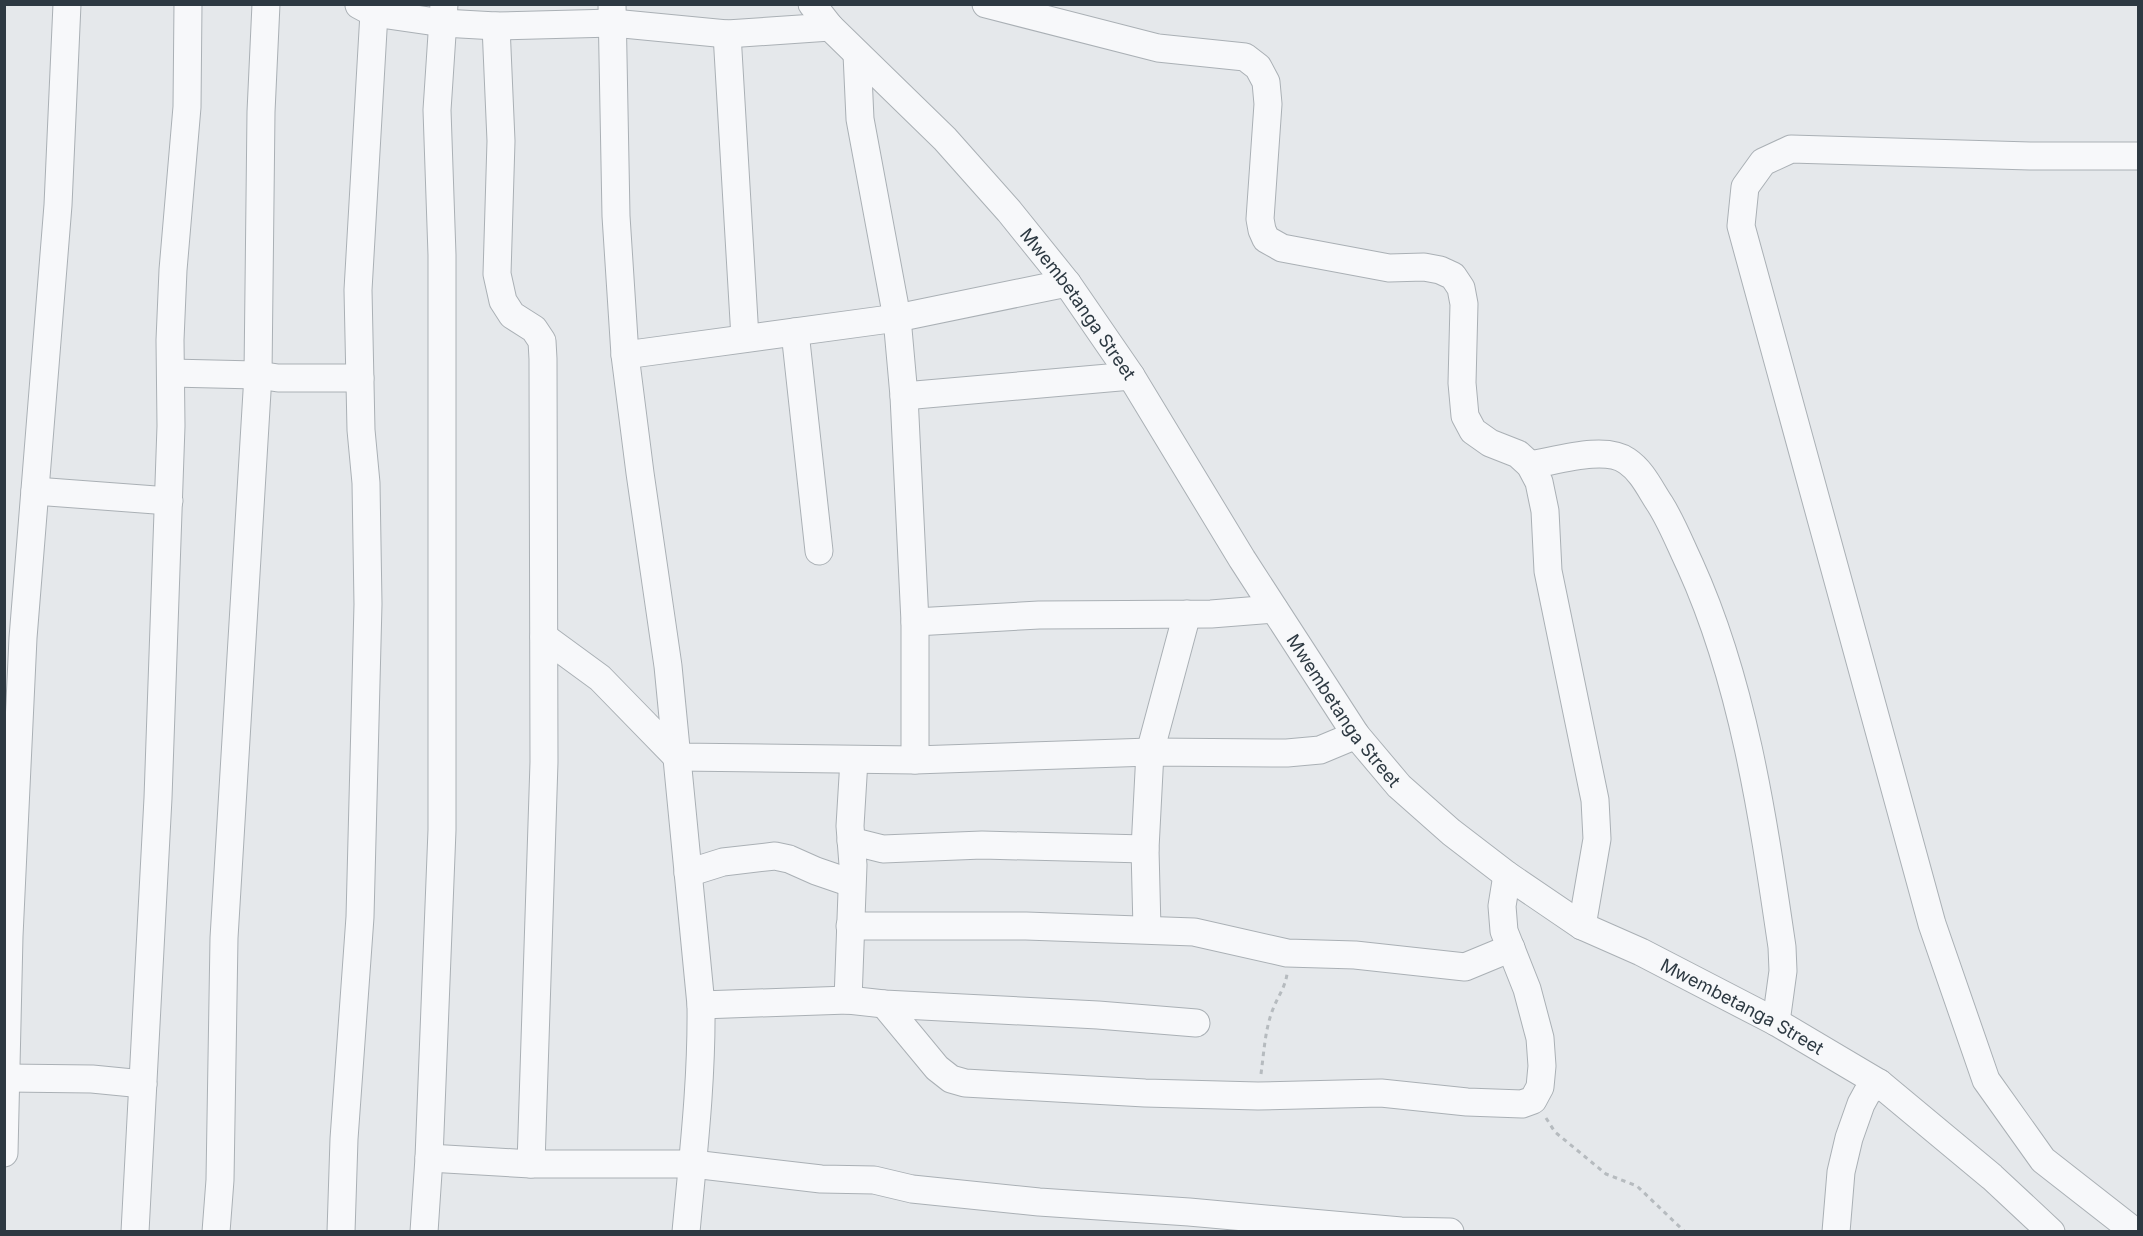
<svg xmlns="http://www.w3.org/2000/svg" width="2143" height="1236" viewBox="0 0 2143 1236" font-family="Inter,sans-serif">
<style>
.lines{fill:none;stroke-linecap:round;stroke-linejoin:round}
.minor-casing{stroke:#aab0b5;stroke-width:29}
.path{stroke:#b6bbbf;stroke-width:3;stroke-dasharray:4.5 4.5;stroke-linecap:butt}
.minor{stroke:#f7f8fa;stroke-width:27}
.labels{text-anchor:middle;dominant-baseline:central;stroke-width:5;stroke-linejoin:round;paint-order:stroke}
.street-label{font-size:18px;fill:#2d3942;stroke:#f4f7f8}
</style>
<rect width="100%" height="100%" fill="#e5e8eb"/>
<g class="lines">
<defs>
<g id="minor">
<path d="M 612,4 L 616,216 L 625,355 L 640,473 L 668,666 L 701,1005 C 702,1081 693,1156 686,1232"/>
<path id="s1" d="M 812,4 L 830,27 L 945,139 L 1009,211 L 1067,283 L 1131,376 L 1242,559 L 1356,735 L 1399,786 L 1451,832 L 1507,875 L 1582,926 L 1641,952 L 1776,1022 L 1879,1083 L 1992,1177 L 2051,1232"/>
<polyline points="986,4 1158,48 1245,57 1258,67 1266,82 1268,104 1260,219 1262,230 1266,239 1282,248 1389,268 1424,267 1440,270 1453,276 1461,288 1464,304 1462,383 1465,416 1473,431 1490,443 1518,454 1530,465 1539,482 1545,511 1548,571 1595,800 1597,839 1582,926"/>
<polyline points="359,5 374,13 443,23 496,26 613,23 727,34 830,27"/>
<polyline points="496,26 501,141 497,274 503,301 512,315 534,329 542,341 543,359 544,762 531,1164"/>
<polyline points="727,34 745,338"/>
<polyline points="857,54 860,119 897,318 904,396 915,622 915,760"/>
<polyline points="795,332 819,551"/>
<polyline points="625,355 897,318 1067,283"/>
<polyline points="171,373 258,375 278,378 360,378"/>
<polyline points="904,396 1131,376"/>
<path d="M 1530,465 C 1556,461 1605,445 1627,461 C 1642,471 1650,489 1660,504 C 1672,523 1680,544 1690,565 C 1744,684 1763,818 1782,947 L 1783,971 L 1776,1022"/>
<polyline points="35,491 169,501"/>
<polyline points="915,622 1039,615 1211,614 1274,609"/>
<polyline points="544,637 600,678 677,757 915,760 1150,752 1287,753 1320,750 1356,735"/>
<polyline points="851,841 883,849 982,845 1145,849"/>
<polyline points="688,873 723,862 775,856 789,859 816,871 851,883"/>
<polyline points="850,926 1026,926 1194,932 1287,953 1355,955 1465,967 1511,948"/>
<polyline points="1147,929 1145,849 1150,752 1187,614"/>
<polyline points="848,1000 853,865 850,826 854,760"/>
<polyline points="884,1004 937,1068 951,1079 965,1083 1145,1093 1258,1096 1381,1093 1467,1102 1522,1104 1533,1100 1540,1087 1542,1066 1540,1038 1527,989 1504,931 1502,906 1507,875"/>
<polyline points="701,1005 848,1000 884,1004 1098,1015 1196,1023"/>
<polyline points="7,1078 92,1079 143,1084"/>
<polyline points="4,1153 9,936 23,638 58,205 67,4"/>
<polyline points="429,1158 531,1164 693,1164 821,1179 874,1180 912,1189 1039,1202 1189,1212 1401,1231 1450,1232"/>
<polyline points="135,1232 158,798 171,426 170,340 173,270 187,107 188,4"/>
<polyline points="216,1232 220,1180 224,938 258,375 261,112 266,4"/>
<polyline points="341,1232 344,1139 360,917 368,604 366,483 361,430 358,290 374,13"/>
<polyline points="424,1232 429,1158 442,830 442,255 437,110 444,4"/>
<polyline points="1836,1232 1841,1172 1849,1138 1861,1104 1867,1093 1879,1083"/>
<polyline points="2135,1232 2043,1160 1986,1080 1932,924 1741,226 1745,187 1763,162 1791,149 2030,156 2138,156"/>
</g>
</defs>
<use href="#minor" class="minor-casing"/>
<g class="path">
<path d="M 1261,1074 C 1264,1052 1265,1029 1273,1009 C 1278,996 1285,988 1287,974"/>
<polyline points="1546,1118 1555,1132 1606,1174 1637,1186 1685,1232"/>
</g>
<use href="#minor" class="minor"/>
</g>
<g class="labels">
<g class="street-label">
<text stroke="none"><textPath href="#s1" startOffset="402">Mwembetanga Street</textPath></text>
<text stroke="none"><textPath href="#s1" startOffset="888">Mwembetanga Street</textPath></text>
<text stroke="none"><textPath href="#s1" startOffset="1392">Mwembetanga Street</textPath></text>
</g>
</g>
<rect width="2143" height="1236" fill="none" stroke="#2d3942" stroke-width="12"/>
</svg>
